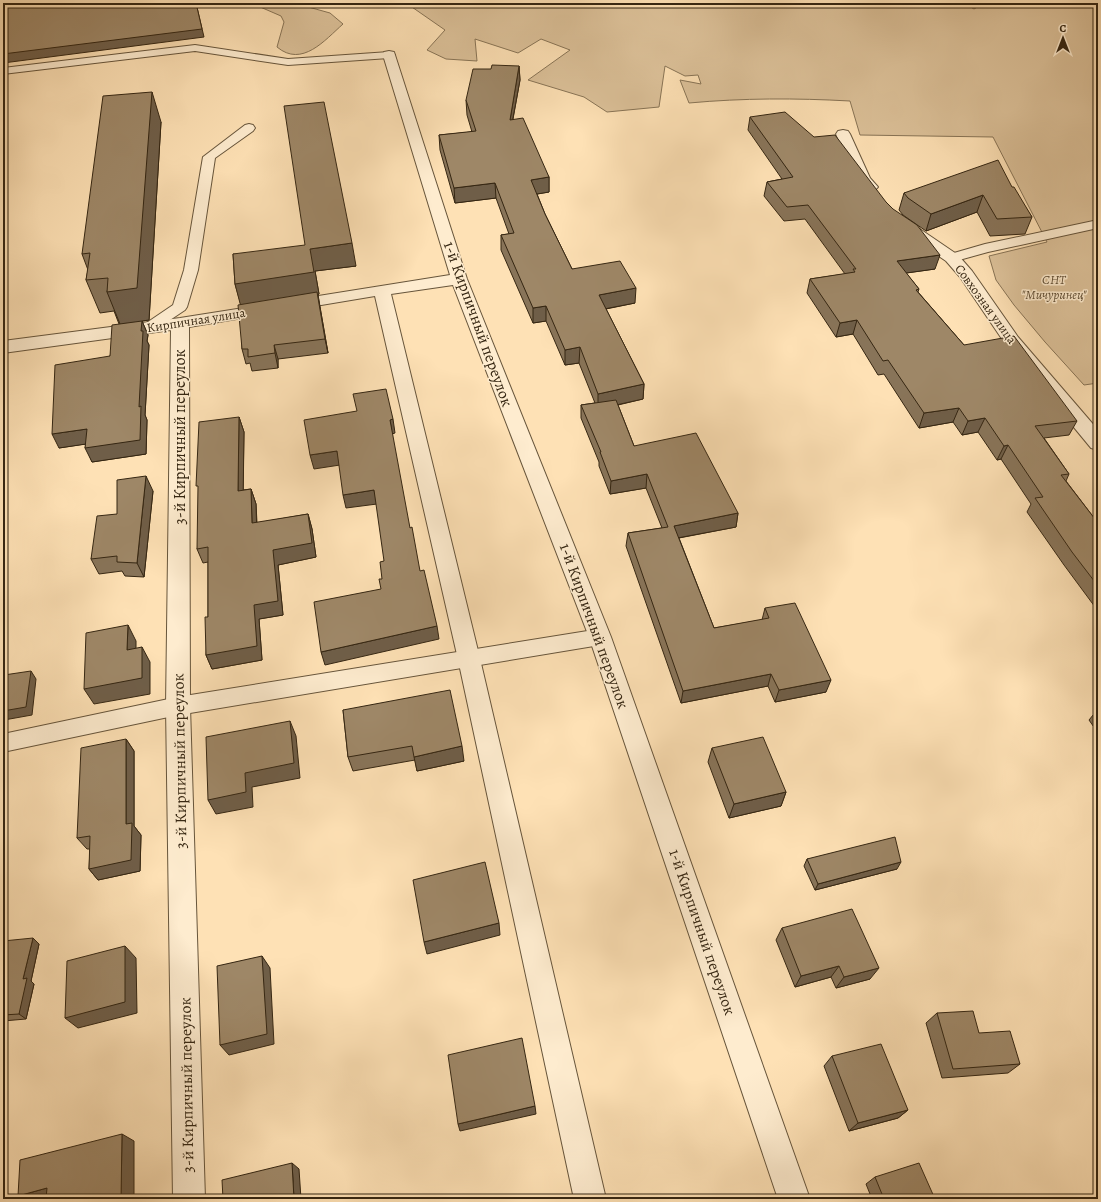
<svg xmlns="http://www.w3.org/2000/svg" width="1101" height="1202" viewBox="0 0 1101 1202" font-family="Alegreya,serif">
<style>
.green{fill:#dcc199;stroke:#887456}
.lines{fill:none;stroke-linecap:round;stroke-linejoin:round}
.service-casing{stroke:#67553b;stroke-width:2}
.minor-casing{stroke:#67553b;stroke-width:2}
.service{fill:#feeccf;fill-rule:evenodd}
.minor{fill:#feeccf;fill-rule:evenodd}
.wall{fill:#887459;stroke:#352612}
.shaded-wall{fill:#6f5e48;stroke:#352612}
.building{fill:#9e8767;stroke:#352612}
.labels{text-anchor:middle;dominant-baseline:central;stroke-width:3;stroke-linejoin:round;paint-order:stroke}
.far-park-label{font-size:13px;font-style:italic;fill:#5f4d34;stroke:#feeccf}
.far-street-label{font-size:13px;fill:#352612;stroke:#feeccf}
.street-label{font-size:16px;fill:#352612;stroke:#feeccf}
</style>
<rect width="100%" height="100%" fill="#fee1b5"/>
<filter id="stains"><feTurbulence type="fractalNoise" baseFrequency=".005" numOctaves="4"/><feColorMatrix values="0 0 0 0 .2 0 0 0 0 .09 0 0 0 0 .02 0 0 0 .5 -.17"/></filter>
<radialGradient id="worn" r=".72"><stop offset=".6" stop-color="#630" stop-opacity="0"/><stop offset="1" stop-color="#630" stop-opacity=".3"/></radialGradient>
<g class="green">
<path d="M 251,3 L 294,3 L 330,13 L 343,24 C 325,40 302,68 277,47 L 284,22 L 281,16 Z"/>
<path d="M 416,3 L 964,3 L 974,9 L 984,3 L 1098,3 L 1098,383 L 1084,385 L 1045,342 L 1014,305 L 996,280 L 989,256 L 1047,242 L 993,137 L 860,135 L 850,101 C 796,98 743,98 689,103 L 680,80 L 701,84 L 698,75 L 685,76 L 665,66 L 659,107 L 607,112 L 584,97 L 528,80 L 570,50 L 541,39 L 518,53 L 475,39 L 477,61 L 446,59 L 427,50 L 445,30 L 409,5 Z"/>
</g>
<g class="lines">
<defs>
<g id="service">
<polygon points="195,45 288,59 389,52 395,55 389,58 288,65 195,51 3,74 3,68"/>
<polygon points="249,124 253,125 255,128 253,131 215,158 198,270 187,307 185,310 155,330 150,332 145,330 142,327 145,324 173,305 184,270 203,157 245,125"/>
<polygon points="1098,220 1098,228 988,252 952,262 947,261 945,258 947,255 985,244"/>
<polygon points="600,629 607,631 610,637 607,643 600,645 178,715 3,752 3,734 178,697"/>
</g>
<g id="minor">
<polygon points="389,51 394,52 395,55 467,279 611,637 810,1199 778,1199 589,637 453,285 391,294 480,659 606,1199 574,1199 458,659 375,296 189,327 190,706 205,1199 173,1199 166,706 171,330 3,353 3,341 180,318 450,275 383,55 384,52"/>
<path d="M 843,130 L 848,131 L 850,134 L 870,178 L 878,187 L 875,190 C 872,191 869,192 866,190 C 854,185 842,147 836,134 L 838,131 Z"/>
<polygon points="908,223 914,225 958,255 972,271 1018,337 1098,430 1098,450 1091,448 1006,345 960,277 946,261 902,231 900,228 902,225"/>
</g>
</defs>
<use href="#service" class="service-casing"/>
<use href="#minor" class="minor-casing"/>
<use href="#service" class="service"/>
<use href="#minor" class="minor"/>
</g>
<g class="wall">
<polygon points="519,66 520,80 513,119 549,177 549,192 537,194 545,214 572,269 635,303 606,309 644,384 643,399 618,405 634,446 738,513 736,527 679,538 714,628 762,620 765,608 826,692 775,702 768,686 681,703 626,546 628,533 662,528 646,488 610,494 599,466 599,462 581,418 581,405 595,403 579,363 565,365 546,321 533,323 501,250 501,235 509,234 496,198 455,203 440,150 439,135 472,132 467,115 466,100"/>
<polygon points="750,117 935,269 906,273 919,289 918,292 964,345 1077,421 1069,435 1044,438 1069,474 1066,481 1098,523 1098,611 1064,565 1027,512 1031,504 1001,459 997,460 978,432 962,435 953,422 919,428 884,374 878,375 853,334 836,337 807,293 810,279 845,274 805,219 784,221 764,196 767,182 782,179 748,130"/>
<polygon points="161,122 149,320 142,321 148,335 147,341 149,345 145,415 147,420 146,454 92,462 85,444 59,448 110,356 119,324 114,311 100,313 86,280 88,270 82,254"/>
<polygon points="1012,187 1032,217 1025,234 990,236 977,212 926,231 903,215 899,210 904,193"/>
<polygon points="233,254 356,266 315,271 319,294 318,295 320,307 328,353 278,359 278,368 252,371 250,363 246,364 242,349 241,305 235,284"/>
<polygon points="239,417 244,432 243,490 251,489 256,504 257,523 308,514 312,529 316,557 278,565 283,615 259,619 262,660 212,669 206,655 208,617 208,562 203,563 197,549"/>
<polygon points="153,491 144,577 125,576 122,571 99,574 91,559 117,514"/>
<polygon points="1098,709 1098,733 1089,720"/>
<polygon points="343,710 464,761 417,771 415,760 353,771 348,757"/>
<polygon points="126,739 134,751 134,826 141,835 140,871 98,880 89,869 90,849 87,849 77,838"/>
<polygon points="712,748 786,792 781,806 729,818 708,762"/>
<polygon points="807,859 897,869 815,890 804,866"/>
<polygon points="782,928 870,979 836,988 831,977 795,987 776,940"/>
<polygon points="3,941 39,944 31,981 34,984 26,1019 3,1021"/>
<polygon points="937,1013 979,1033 1020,1064 1008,1073 942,1078 926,1023"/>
<polygon points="832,1056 908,1110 898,1118 849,1131 824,1066"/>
<polygon points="875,1177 935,1199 872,1199 866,1184"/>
</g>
<g class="shaded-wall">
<polygon points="196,3 204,37 3,63 3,54"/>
<polygon points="519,66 520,80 510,134 510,120"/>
<polygon points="152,92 161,122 149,320 142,321 148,335 147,341 149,345 145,415 147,420 146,454 92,462 85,448 120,324 107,292"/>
<polygon points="549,177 549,192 531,195 531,180"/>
<polygon points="495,183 496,198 455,203 454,188"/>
<polygon points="983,195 977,212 926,231 931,214"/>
<polygon points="352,243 356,266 315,271 319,294 318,295 320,307 328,353 325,339 241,307 235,284 310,249"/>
<polygon points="940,255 935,269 892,275 897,261"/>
<polygon points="636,288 635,303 599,310 599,295"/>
<polygon points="546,306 546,321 533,323 533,308"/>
<polygon points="857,320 853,334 836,337 840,323"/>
<polygon points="274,345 278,359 278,368 275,353"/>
<polygon points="580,347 579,363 565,365 565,350"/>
<polygon points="644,384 643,399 598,409 598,394"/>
<polygon points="959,408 953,422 919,428 924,413"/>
<polygon points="239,417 244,432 243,506 238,491"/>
<polygon points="985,418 978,432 962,435 968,421"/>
<polygon points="393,419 395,433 392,434 390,420"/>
<polygon points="87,429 93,443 59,448 52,434"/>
<polygon points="1008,445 1001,459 997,460 1004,446"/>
<polygon points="337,451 340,465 314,469 310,455"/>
<polygon points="647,474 646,488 610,494 611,481"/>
<polygon points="146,476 153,491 144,577 137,563"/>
<polygon points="251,489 256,504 257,538 252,523"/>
<polygon points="374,490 377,504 346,508 343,495"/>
<polygon points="738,513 736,527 672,539 674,526"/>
<polygon points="308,514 312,529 316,557 278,565 283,615 259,619 262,660 212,669 206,655 254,605 273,550"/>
<polygon points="128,625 136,641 136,666 127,650"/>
<polygon points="437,626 439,639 325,665 321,652"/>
<polygon points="142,647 150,662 150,694 94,704 84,689"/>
<polygon points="31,671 36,679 32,715 4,720 3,718 3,711"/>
<polygon points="771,674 768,686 681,703 683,691"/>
<polygon points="831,680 826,692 775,702 779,690"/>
<polygon points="290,721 296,736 300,778 252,787 253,807 216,814 208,800 245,773"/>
<polygon points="126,739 134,751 134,826 141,835 140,871 98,880 89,869 126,824"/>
<polygon points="462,746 464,761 417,771 414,757"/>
<polygon points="786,792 781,806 729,818 734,804"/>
<polygon points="901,862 897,869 815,890 818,884"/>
<polygon points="499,923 500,935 427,954 424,942"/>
<polygon points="33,938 39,944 31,981 34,984 26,1019 19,1014 23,979"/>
<polygon points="125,946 136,958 137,1013 78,1028 65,1018"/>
<polygon points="262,956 270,968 274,1044 229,1055 220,1045"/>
<polygon points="839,966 831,977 795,987 801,976"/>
<polygon points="879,968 870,979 836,988 844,977"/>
<polygon points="535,1106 536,1114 460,1131 458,1124"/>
<polygon points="908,1110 898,1118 849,1131 858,1123"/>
<polygon points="122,1134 134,1141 134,1199 121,1199"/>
<polygon points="292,1163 299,1169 301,1199 294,1199"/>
<polygon points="47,1188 61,1194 45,1199 25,1199 18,1196"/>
</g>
<g class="building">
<polygon points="3,3 196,3 202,29 3,54"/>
<polygon points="492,65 519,66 510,120 523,118 549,177 531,180 545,214 572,269 620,261 636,288 599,295 644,384 598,394 580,347 565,350 546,306 533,308 501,235 514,233 495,183 454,188 439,135 476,131 466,100 473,69 491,69"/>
<polygon points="152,92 137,288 107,292 108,278 86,280 90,253 82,254 103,96"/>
<polygon points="324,102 352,243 310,249 314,272 235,284 233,254 305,245 284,106"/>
<polygon points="785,112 814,137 835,135 886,202 893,209 917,225 940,255 897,261 919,289 916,290 964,345 1014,336 1077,421 1035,426 1069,474 1061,475 1098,523 1098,586 1072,552 1035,498 1043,497 1008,445 1004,446 985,418 968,421 959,408 924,413 888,360 883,361 857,320 840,323 810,279 855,272 853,269 856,269 808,205 787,207 767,182 793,177 750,117"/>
<polygon points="998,160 1012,187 1014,187 1032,217 997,219 983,195 931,214 908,198 904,193"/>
<polygon points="317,292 325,339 274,345 275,353 248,357 248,349 242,349 238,305"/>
<polygon points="142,321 141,331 143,331 139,407 141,406 140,440 85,448 87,429 52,434 55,365 110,356 112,325"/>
<polygon points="386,389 393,419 390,420 410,528 412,527 420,571 424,570 437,626 321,652 314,602 381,589 379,579 382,579 380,562 384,561 374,490 343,495 337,451 310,455 304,420 357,411 353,394"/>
<polygon points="616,400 634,446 696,433 738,513 674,526 714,628 769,618 765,608 795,603 831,680 779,690 771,674 683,691 628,533 668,527 647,474 611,481 600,452 601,452 581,405"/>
<polygon points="239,417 238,491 251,489 252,523 308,514 312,543 273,550 278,601 254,605 257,646 206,655 205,617 208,617 208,547 197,549 198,486 196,486 199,422"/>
<polygon points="146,476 137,563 117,562 117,556 91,559 97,516 117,514 117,480"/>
<polygon points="128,625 127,650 142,647 142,678 84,689 86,633"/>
<polygon points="31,671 26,707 3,711 3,680 4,675"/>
<polygon points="450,690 462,746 414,757 412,746 348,757 343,710"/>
<polygon points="290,721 294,763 245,773 246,792 208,800 206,737"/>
<polygon points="763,737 786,792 734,804 712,748"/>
<polygon points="126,739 126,824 132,823 131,860 89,869 90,836 77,838 81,748"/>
<polygon points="895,837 901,862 818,884 807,859"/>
<polygon points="485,862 499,923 424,942 413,880"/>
<polygon points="852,909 879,968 844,977 839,966 801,976 782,928"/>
<polygon points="33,938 23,979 27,978 19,1014 3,1015 3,941"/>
<polygon points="125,946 125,1002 65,1018 67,961"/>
<polygon points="262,956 267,1034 220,1045 217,966"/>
<polygon points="973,1011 979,1033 1010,1031 1020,1064 953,1069 937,1013"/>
<polygon points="522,1038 535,1106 458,1124 448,1055"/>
<polygon points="881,1044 908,1110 858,1123 832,1056"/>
<polygon points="122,1134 121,1199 46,1199 47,1188 18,1196 20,1160"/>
<polygon points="292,1163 294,1199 223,1199 222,1180"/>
<polygon points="919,1163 935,1199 884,1199 875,1177"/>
</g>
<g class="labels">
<g class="far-park-label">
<text x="1054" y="279">СНТ<tspan x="1054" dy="15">"Мичуринец"</tspan></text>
</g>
<g class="far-street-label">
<text transform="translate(986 304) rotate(54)">Совхозная улица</text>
<text transform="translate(196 320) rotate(-9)">Кирпичная улица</text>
</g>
<g class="street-label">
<text transform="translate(478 324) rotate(70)">1-й Кирпичный переулок</text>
<text transform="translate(180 437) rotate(-90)">3-й Кирпичный переулок</text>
<text transform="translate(594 626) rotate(70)">1-й Кирпичный переулок</text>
<text transform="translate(180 761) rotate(-91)">3-й Кирпичный переулок</text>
<text transform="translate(702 932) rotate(71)">1-й Кирпичный переулок</text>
<text transform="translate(187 1085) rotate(-91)">3-й Кирпичный переулок</text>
</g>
</g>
<rect width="1101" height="1202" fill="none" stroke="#fee1b5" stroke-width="16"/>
<rect x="4" y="4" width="1093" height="1194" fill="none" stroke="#352612" stroke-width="2"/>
<rect x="8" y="8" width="1085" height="1186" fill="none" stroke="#352612"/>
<g transform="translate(1063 38)" stroke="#feeccf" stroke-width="3" paint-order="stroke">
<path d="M0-3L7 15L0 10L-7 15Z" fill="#352612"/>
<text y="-6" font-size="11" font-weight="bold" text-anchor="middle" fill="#352612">С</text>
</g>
<rect width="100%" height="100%" filter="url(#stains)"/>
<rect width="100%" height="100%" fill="url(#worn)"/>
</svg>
